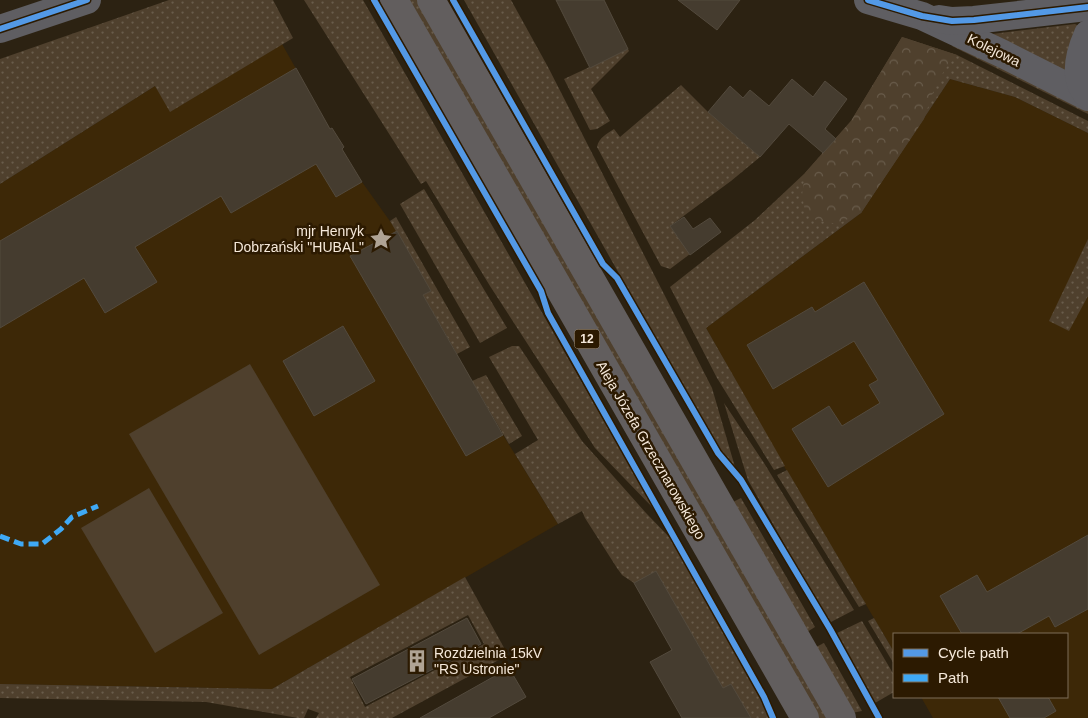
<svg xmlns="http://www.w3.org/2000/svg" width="1088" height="718" viewBox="0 0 1088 718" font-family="Arial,sans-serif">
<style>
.built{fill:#3d2807}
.green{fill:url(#green-dots);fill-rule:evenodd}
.forest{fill:url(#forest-crowns)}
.pitch{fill:#4f402d}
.building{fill:#453c2f;stroke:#534a3d}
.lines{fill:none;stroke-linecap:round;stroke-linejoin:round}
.minor{stroke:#5f5e62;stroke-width:28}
.major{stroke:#625e5e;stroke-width:28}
.quiet{stroke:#3fa9f5;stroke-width:5;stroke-dasharray:10 5;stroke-linecap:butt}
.cycleway-casing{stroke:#2c1a01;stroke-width:9}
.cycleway{stroke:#5399e6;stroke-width:6}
.labels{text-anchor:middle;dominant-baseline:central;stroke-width:5;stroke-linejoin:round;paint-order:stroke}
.shield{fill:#2c1a01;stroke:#b9ab99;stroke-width:1}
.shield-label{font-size:12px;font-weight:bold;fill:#f6e9da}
.street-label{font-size:14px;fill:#f6e9da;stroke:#2c1a01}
.poi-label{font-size:14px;fill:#f6e9da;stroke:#2c1a01;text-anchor:end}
</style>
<defs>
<pattern id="green-dots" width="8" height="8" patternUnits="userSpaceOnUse" patternTransform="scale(1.25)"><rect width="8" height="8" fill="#4f402d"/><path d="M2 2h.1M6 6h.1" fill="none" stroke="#695c4b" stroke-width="1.8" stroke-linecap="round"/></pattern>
<pattern id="forest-crowns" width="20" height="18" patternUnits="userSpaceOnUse" patternTransform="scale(1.25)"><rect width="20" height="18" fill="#4f402d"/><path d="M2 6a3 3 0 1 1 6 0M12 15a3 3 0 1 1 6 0" fill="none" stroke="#695c4b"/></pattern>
</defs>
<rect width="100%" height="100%" fill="#2c2212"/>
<g class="built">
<polygon points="282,44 330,129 332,128 344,147 342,149 362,182 397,231 431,291 423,296 503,435 558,524 272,689 0,684 0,184 155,86 171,111"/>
<polygon points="950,79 1015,97 1088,133 1088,718 933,718 921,697 1067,697 1067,634 894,634 894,652 785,468 706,328 861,213"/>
</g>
<g class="green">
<polygon points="169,0 273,0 293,38 170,112 155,86 0,184 0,59"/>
<polygon points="304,0 363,0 655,510 595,448 490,286 426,181 421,184"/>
<polygon points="408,0 418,0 828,718 819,718"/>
<polygon points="464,0 511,0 548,67 712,388 735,467 719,450"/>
<polygon points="1075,24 1079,26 1071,76 992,34"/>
<polygon points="902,37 957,55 1088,121 1088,133 1015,97 950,79 861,213 706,328 785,466 774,470 717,378 670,287 755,220 805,173 851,121"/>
<polygon points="953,45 1088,107 1088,114 952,46"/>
<polygon points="628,49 629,51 591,89 610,121 597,129 590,130 564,79"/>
<path d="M 681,85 L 708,112 L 760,157 L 731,181 L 670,226 L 690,254 L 670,269 L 661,266 L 597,147 C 599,137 607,134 614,129 L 620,137 Z"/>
<polygon points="424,189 507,328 480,343 400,204"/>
<polygon points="396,217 470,347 457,354 423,295 431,291 390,221"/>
<polygon points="1088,239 1088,296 1069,331 1049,321"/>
<polygon points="512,346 519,346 582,441 646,513 673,541 761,695 770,718 740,718 694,637 672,649 634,583 622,575 617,568 585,518 582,511 558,524 515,454 538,440 489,357"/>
<polygon points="486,375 522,436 509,444 472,381"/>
<polygon points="724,403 764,463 854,610 829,623 748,480"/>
<polygon points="787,470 858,591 866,604 859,607 777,475"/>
<polygon points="741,498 815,627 807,632 733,502"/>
<path d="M 465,577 L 508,655 L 392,718 L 316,718 L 319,713 L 308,709 L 304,718 L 298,718 L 206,702 L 0,698 L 0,684 L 272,689 ZM 468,615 L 484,644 L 365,707 L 350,677 Z"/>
<polygon points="874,618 894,652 894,664 868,621"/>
<polygon points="862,621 894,675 894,692 875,703 835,634"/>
<polygon points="824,643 862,711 852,713 816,647"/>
</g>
<polygon class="forest" points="902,37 957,55 946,68 935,86 924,119 861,213 837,224 816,220 805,211 802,195 805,173 851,121"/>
<g class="pitch">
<polygon points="250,364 380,585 259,655 129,434"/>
<polygon points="149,488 223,613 155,653 81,528"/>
</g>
<g class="building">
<polygon points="556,0 604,0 628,49 590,68"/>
<polygon points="678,0 740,0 717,30"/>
<polygon points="296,68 330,129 332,128 344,147 342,149 362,182 336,197 316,164 231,213 221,196 135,247 157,282 105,313 84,278 0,328 0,241"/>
<polygon points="792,79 813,97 825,81 847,99 825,129 836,139 823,153 789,124 760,157 708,112 730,86 743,98 750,90 769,106"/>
<polygon points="684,217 693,229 710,218 721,232 690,255 670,226"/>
<polygon points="397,231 431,291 423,295 503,435 466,456 350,256"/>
<polygon points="864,282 944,414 828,487 792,429 829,406 842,426 880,403 869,385 878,380 854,341 773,389 747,345 812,307 815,312"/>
<polygon points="343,326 375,381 314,416 283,361"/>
<polygon points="1088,535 1088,609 1055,627 1049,616 1017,634 962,634 940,596 977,575 987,592"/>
<polygon points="656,571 723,688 731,684 751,718 682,718 650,662 672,650 634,583"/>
<polygon points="467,618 481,644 366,704 352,679"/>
<polygon points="509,668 526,697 489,718 420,718"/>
<polygon points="998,697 1048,697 1056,711 1044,718 1010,718"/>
</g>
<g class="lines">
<g class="minor">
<polyline points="868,0 922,16 1003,54 1088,97"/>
<polyline points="939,19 952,21 974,20 1088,7"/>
<polyline points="0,29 87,0"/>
<path d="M 1088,34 C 1080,52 1072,78 1088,95"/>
</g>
<g class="major">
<polyline points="394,0 805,718"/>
<polyline points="431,0 842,718"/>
</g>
<polyline class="quiet" points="0,536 21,544 42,544 61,529 72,517 98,506"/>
<defs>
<g id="cycleway">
<polyline points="374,0 541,291 548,313 764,697 773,718"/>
<polyline points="453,0 603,264 617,278 718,453 741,480 830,629 879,718"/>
<polyline points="868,0 922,16 952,21 974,20 1088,7"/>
<polyline points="0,29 87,0"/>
</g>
</defs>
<use href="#cycleway" class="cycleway-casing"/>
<use href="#cycleway" class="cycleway"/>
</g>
<defs>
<symbol id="sight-bare" viewBox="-9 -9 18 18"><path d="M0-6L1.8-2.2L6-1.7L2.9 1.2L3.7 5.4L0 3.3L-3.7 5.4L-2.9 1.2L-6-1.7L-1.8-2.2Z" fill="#afa394" stroke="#2c1a01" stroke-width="2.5" paint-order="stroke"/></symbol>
<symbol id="building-bare" viewBox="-9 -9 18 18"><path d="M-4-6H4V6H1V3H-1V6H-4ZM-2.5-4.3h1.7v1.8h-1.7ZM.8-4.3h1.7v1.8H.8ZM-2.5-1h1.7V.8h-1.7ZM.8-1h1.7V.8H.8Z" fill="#afa394" stroke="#2c1a01" stroke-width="2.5" paint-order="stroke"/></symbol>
</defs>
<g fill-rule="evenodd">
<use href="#sight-bare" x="365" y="223" width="32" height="32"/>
<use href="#building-bare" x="401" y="645" width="32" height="32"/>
</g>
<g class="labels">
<rect class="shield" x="574.5" y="329.5" width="25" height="19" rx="4"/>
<g class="shield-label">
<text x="587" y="339">12</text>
</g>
<g class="street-label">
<text transform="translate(994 50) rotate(26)">Kolejowa</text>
<text transform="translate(651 450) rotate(60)">Aleja Józefa Grzecznarowskiego</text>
</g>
<g class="poi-label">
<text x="364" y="231">mjr Henryk<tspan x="364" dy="16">Dobrzański "HUBAL"</tspan></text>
<text x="434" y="653" text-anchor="start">Rozdzielnia 15kV<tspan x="434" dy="16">"RS Ustronie"</tspan></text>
</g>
</g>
<rect x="893" y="633" width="175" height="65" fill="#2c1a01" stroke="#7d6d58"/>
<rect x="903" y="649" width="25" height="8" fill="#5399e6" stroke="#7d6d58"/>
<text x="938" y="658" font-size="15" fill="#f6e9da">Cycle path</text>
<rect x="903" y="674" width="25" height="8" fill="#3fa9f5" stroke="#7d6d58"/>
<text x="938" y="683" font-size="15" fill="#f6e9da">Path</text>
</svg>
